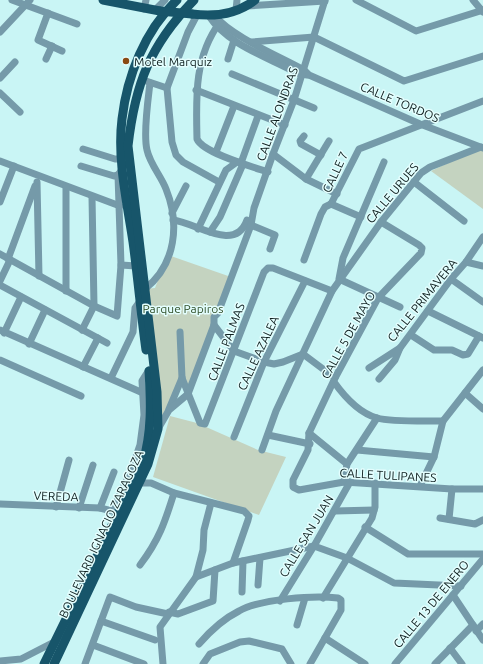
<svg xmlns="http://www.w3.org/2000/svg" width="483" height="664" viewBox="0 0 483 664" font-family="Ubuntu,sans-serif">
<style>
.green{fill:#c4d3c0}
.lines{fill:none;stroke-linecap:round;stroke-linejoin:round}
.minor{stroke:#759aa9;stroke-width:7}
.major{stroke:#17556a;stroke-width:9}
.major-bridge{stroke:#17556a;stroke-width:9}
.poi-dot{fill:#894912;stroke:#e4fefe;stroke-width:1.5}
.labels{text-anchor:middle;dominant-baseline:central;stroke-width:3;stroke-linejoin:round;paint-order:stroke}
.poi-label{font-size:12px;fill:#0d1e1e;stroke:#e4fefe;text-anchor:start}
.street-label{font-size:12px;fill:#0d1e1e;stroke:#e4fefe}
.park-label{font-size:12px;fill:#31502a;stroke:#e4fefe}
</style>
<rect width="100%" height="100%" fill="#c9f5f5"/>
<g class="green">
<polygon points="480,148 483,149 483,209 431,171"/>
<polygon points="168,255 231,277 187,391 182,378 161,419 145,289 155,288"/>
<polygon points="170,416 197,423 258,450 286,457 259,515 153,477"/>
</g>
<g class="lines">
<g class="minor">
<polyline points="12,0 77,24"/>
<polyline points="356,0 416,31 483,10"/>
<polyline points="473,0 483,12"/>
<polyline points="247,6 325,1"/>
<polyline points="144,9 146,0"/>
<polyline points="155,10 165,0"/>
<polyline points="236,10 237,0"/>
<polyline points="48,13 38,40 62,51"/>
<polyline points="197,15 188,32 167,88 172,142 176,155 183,162 219,182"/>
<path d="M 214,15 C 232,37 279,56 304,70 L 309,75 L 420,124 L 483,148"/>
<path d="M 209,16 C 228,45 268,57 297,73 L 307,75"/>
<path d="M 220,22 C 194,57 196,97 197,139 C 203,153 253,167 268,172"/>
<polyline points="0,32 30,0"/>
<polyline points="252,42 314,37 404,81 483,56"/>
<polyline points="46,59 52,46"/>
<polyline points="228,59 234,40"/>
<polyline points="232,74 314,108"/>
<polyline points="0,78 15,62"/>
<polyline points="146,81 167,88"/>
<polyline points="196,90 285,125"/>
<polyline points="0,93 20,112"/>
<polyline points="304,136 300,141 301,144 321,155"/>
<polyline points="83,149 115,159 122,159"/>
<polyline points="216,152 234,106"/>
<polyline points="273,154 306,179 337,194"/>
<polyline points="0,161 120,206"/>
<polyline points="384,162 343,258 339,279 400,307"/>
<polyline points="241,163 258,116"/>
<polyline points="81,166 114,176 118,175"/>
<polyline points="306,179 329,141"/>
<polyline points="37,182 39,276"/>
<polyline points="414,182 464,221"/>
<polyline points="66,187 66,291"/>
<polyline points="0,202 14,166"/>
<polyline points="331,204 359,149 483,101"/>
<polyline points="331,204 361,217"/>
<polyline points="172,213 186,186"/>
<path d="M 173,220 C 195,222 235,254 247,220"/>
<polyline points="381,222 419,245 422,248 421,253 378,298 335,378 309,433 308,450 293,480 293,487 299,490 344,482 452,489 483,489"/>
<polyline points="251,225 275,235 270,249"/>
<polyline points="198,229 226,170 237,162"/>
<polyline points="210,232 220,217 243,164"/>
<polyline points="0,254 94,306 117,316 121,265 118,175 123,168"/>
<polyline points="8,259 35,186"/>
<polyline points="304,260 321,214 325,207 331,204"/>
<polyline points="466,262 483,266"/>
<polyline points="121,265 136,266"/>
<polyline points="451,279 483,302"/>
<polyline points="0,281 10,260"/>
<polyline points="0,285 107,343"/>
<path d="M 145,289 C 176,264 180,224 166,189 C 161,176 150,164 147,150 C 143,134 148,100 150,83"/>
<polyline points="428,311 483,338"/>
<polyline points="214,325 234,351 264,362 274,364 283,362 303,354 335,378"/>
<polyline points="0,330 143,393"/>
<polyline points="82,330 94,306 92,197"/>
<polyline points="180,332 182,378 200,423 205,424 264,272 268,268 273,268 332,291"/>
<polyline points="4,333 21,297"/>
<polyline points="411,335 434,350 452,350 463,355 468,354 479,336"/>
<polyline points="29,344 45,310"/>
<polyline points="0,360 81,396"/>
<polyline points="83,367 98,338"/>
<polyline points="369,368 400,348 451,279 466,262 483,237"/>
<polyline points="111,378 133,332 135,308 140,301"/>
<polyline points="379,379 395,360 400,348"/>
<path d="M 334,382 C 344,396 359,413 377,418 C 391,422 426,421 443,421"/>
<polyline points="465,393 483,409"/>
<polyline points="169,409 182,378"/>
<polyline points="158,429 169,410 188,394 214,325 214,317 218,313 251,225 254,208 273,154 294,100 325,0"/>
<polyline points="309,433 347,464"/>
<polyline points="268,435 310,444"/>
<polyline points="234,437 264,362 305,281"/>
<polyline points="262,450 276,411 332,291 381,222 421,173 430,167 481,147"/>
<polyline points="357,450 434,457"/>
<polyline points="344,482 347,464 377,418"/>
<polyline points="140,483 151,483 174,493 244,511 249,516 248,520 233,563"/>
<polyline points="420,486 434,457 443,421 483,370"/>
<polyline points="0,504 100,508 112,511 131,471 140,445 144,415 142,381 149,370"/>
<polyline points="56,507 69,460"/>
<polyline points="79,508 93,465"/>
<polyline points="100,508 114,472"/>
<polyline points="335,511 374,510"/>
<polyline points="440,518 475,524 483,520"/>
<polyline points="449,519 452,489"/>
<polyline points="365,527 408,554 483,554"/>
<path d="M 140,565 C 159,540 165,522 174,493"/>
<polyline points="196,577 233,563 314,546 347,558 394,583 461,586"/>
<polyline points="258,585 260,558"/>
<polyline points="242,592 243,561"/>
<polyline points="453,595 483,640"/>
<polyline points="323,598 372,518 375,507 375,483"/>
<polyline points="280,601 314,546 350,482"/>
<polyline points="169,612 178,614 213,601 215,570"/>
<polyline points="101,621 155,640"/>
<polyline points="297,625 305,598"/>
<polyline points="476,631 483,624"/>
<polyline points="325,638 365,664"/>
<path d="M 199,644 C 211,630 223,619 239,611 C 260,599 314,595 338,598 L 341,600 L 341,610 L 310,664"/>
<polyline points="93,645 144,664"/>
<polyline points="450,648 462,664"/>
<polyline points="0,661 21,659 56,641"/>
<polyline points="85,664 110,597 136,607 168,614"/>
<polyline points="163,664 160,627 196,577 203,550 204,530 211,503"/>
<polyline points="203,664 210,654 240,642 249,641 282,649 291,664"/>
<polyline points="395,664 483,559"/>
<polyline points="435,664 473,625"/>
</g>
<g class="major">
<polyline points="103,0 160,11"/>
<path d="M 192,14 C 214,17 237,14 255,0"/>
<path d="M 146,350 C 141,314 138,278 133,242 C 127,202 117,159 122,119 C 127,76 145,30 177,0"/>
<path d="M 44,664 L 143,462 C 152,432 151,402 149,371"/>
<path d="M 54,664 L 148,464 L 158,429 L 157,392 L 128,146 C 135,84 150,45 194,0"/>
</g>
<polyline class="major-bridge" points="160,11 192,14"/>
</g>
<circle class="poi-dot" cx="126" cy="61" r="4"/>
<g class="labels">
<g class="poi-label">
<text x="134" y="61">Motel Marquiz</text>
</g>
<g class="street-label">
<text transform="translate(400 102) rotate(23)">CALLE TORDOS</text>
<text transform="translate(277 114) rotate(-70)">CALLE ALONDRAS</text>
<text transform="translate(335 172) rotate(-65)">CALLE 7</text>
<text transform="translate(392 193) rotate(-50)">CALLE URUES</text>
<text transform="translate(422 300) rotate(-51)">CALLE PRIMAVERA</text>
<text transform="translate(348 335) rotate(-61)">CALLE 5 DE MAYO</text>
<text transform="translate(226 342) rotate(-69)">CALLE PALMAS</text>
<text transform="translate(258 353) rotate(-65)">CALLE AZALEA</text>
<text transform="translate(388 475) rotate(3)">CALLE TULIPANES</text>
<text transform="translate(56 496) rotate(2)">VEREDA</text>
<text transform="translate(101 534) rotate(-65)">BOULEVARD IGNACIO ZARAGOZA</text>
<text transform="translate(306 536) rotate(-59)">CALLE SAN JUAN</text>
<text transform="translate(431 604) rotate(-50)">CALLE 13 DE ENERO</text>
</g>
<g class="park-label">
<text x="183" y="308">Parque Papiros</text>
</g>
</g>
</svg>
